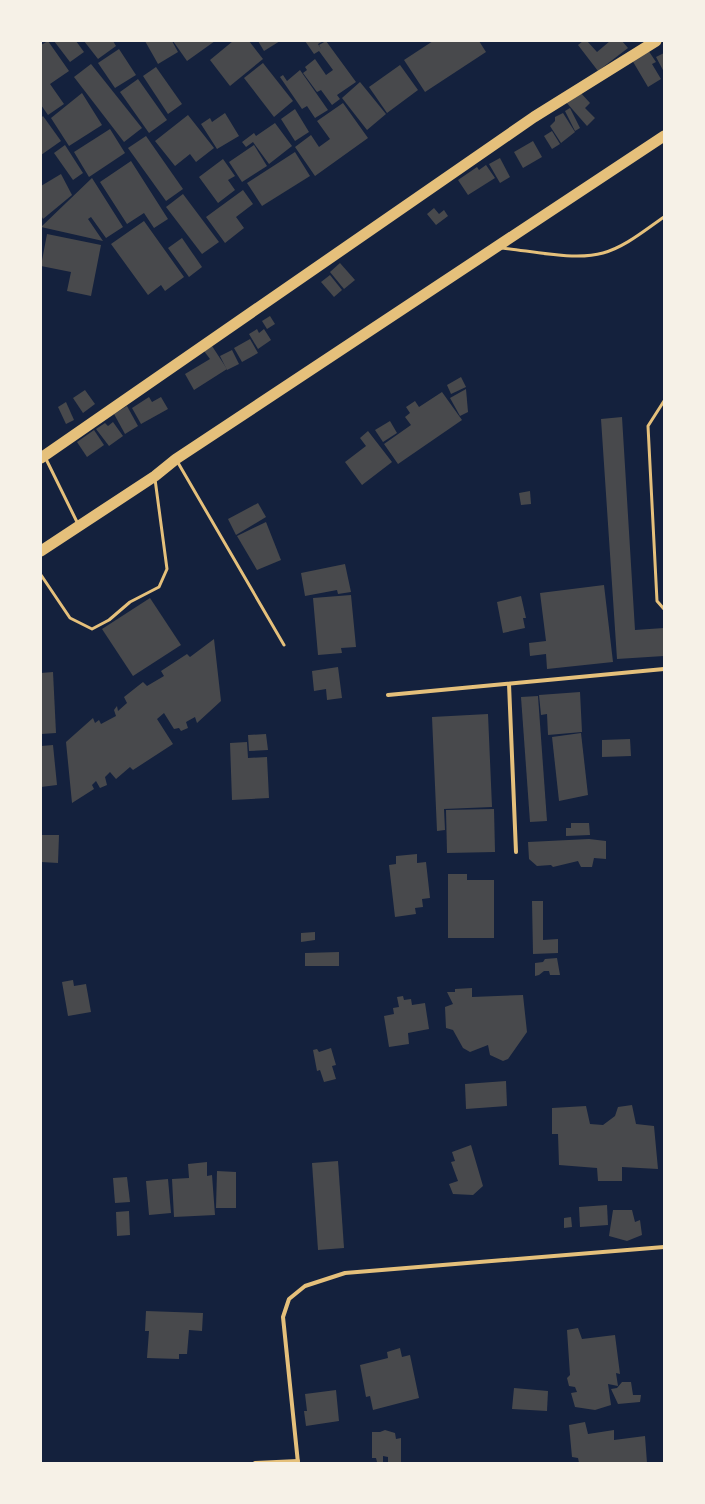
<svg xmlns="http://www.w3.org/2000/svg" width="705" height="1504" viewBox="0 0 705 1504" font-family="Arial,sans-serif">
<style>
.building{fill:#48494c}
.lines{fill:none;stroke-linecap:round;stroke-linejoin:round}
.service{stroke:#e5c07b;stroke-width:3}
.minor{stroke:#e5c07b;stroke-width:4}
.trunk{stroke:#e5c07b;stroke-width:11}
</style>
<rect width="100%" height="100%" fill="#14213d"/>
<g class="building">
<polygon points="48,41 69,71 50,84 64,104 48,115 41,105 41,45"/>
<polygon points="54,41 76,41 84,52 70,62"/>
<polygon points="84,41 113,41 116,46 98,59"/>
<polygon points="145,41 172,41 178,52 158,64"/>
<polygon points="173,41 215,41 187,61"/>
<polygon points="233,41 249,41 263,59 230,86 210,60"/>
<polygon points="258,41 280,41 264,51"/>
<polygon points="305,41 323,41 318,44 321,49 319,45 326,41 356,82 337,95 340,99 332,105 321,90 317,92 303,73 307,70 305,67 315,59 326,75 333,70 319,51 314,54"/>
<polygon points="433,41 479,41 486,52 425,92 404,60"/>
<polygon points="583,41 587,41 597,52 610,41 622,41 628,48 598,71 578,45"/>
<polygon points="119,49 136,75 115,88 98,63"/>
<polygon points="648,50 656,62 652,64 661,79 648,87 632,60"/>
<polygon points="664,53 664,72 656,57"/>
<polygon points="263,63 293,101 274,117 244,78"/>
<polygon points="91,64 142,128 124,142 74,77"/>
<polygon points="400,65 418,90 387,113 369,87"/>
<polygon points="156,67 182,104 168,114 143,76"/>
<polygon points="300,70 328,110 315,118 307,106 302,109 280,77 283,75 287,81"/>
<polygon points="138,79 167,120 149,133 120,92"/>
<polygon points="360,82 386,114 367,130 342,98"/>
<polygon points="579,91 590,103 585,108 595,118 587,126 566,102"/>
<polygon points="82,93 102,125 69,146 51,118"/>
<polygon points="343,103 368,138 315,176 295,147 311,135 319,147 330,139 317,121"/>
<polygon points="570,108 580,128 575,131 565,111"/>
<polygon points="295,109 309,132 295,141 281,119"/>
<polygon points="225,113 239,136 217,149 201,124 210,118 212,122"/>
<polygon points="563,113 575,132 561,143 550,126 555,121 555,117"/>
<polygon points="188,115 214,148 196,162 190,154 175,166 155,141"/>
<polygon points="43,116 61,141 41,155 41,118"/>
<polygon points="275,123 292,146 269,164 253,142 246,147 242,142 254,133 256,136"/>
<polygon points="110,129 125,153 89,177 74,152"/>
<polygon points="552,131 560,144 552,149 544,136"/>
<polygon points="146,136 183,189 166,201 128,148"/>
<polygon points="533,141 542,157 523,168 514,152"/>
<polygon points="65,145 83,173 73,180 54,153"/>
<polygon points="254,145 267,166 242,182 229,162"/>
<polygon points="295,152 310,176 262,206 247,183"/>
<polygon points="500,158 510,177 500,183 489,164"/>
<polygon points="223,159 235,176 228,180 235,190 218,203 199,177"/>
<polygon points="131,161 168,219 154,228 144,213 127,224 100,182"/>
<polygon points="486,165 495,178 468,195 458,180 477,167 479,170"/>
<polygon points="61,174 72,195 43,219 41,215 41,186"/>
<polygon points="92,178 123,227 106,238 91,217 88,219 103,241 41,227"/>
<polygon points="243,190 253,204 236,217 244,228 225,243 206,217"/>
<polygon points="183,194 219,242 202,254 166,207"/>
<polygon points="434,208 439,214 444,210 448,216 436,225 427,214"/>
<polygon points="144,221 184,277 165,291 161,285 148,295 111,244"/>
<polygon points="47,234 101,245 91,296 67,291 71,272 41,266"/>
<polygon points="182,238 202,267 189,277 168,248"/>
<polygon points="340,263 355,280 344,289 330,272"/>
<polygon points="330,275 342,290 334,297 321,282"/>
<polygon points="270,316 275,324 267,329 262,321"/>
<polygon points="257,329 259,333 264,329 271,340 258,349 249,334"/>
<polygon points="250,339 258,353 242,362 234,348"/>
<polygon points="212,346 227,369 194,390 185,374 210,359 204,351"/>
<polygon points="232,350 239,364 227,370 220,356"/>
<polygon points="461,377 466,387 451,394 447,385"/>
<polygon points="466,389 468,412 460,416 450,398"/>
<polygon points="85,390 95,404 83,413 73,398"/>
<polygon points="442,392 462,420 398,464 384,444 411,425 405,417 410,413 406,407 415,401 419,407"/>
<polygon points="149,397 152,402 161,397 168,409 141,424 132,408"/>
<polygon points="66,402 74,420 66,424 58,407"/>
<polygon points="127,406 138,426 125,434 114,414"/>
<polygon points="622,417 635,630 664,628 664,656 617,659 601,419"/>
<polygon points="390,421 397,433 383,442 375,430"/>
<polygon points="113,422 123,436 109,446 96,429 105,423 108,426"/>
<polygon points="94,430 104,445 87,457 77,442"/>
<polygon points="368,431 392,462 362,485 345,462 366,446 360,438"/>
<polygon points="530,491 531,504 521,505 519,493"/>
<polygon points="258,503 266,517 236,535 228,519"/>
<polygon points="266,522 281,560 257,570 237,536"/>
<polygon points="345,564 351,592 338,594 337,590 305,596 301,573"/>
<polygon points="604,585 613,662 547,669 546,654 530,656 529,643 546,641 540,593"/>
<polygon points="351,595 356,647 341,648 342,653 318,655 313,598"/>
<polygon points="521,596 526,618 523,618 525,628 503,633 497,602"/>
<polygon points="150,598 181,645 133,676 102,629"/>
<polygon points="214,639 221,701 197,723 195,717 186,722 188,728 181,731 179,728 174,729 164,713 157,719 173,744 133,770 130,767 116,779 110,772 105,777 107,785 100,788 96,781 92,785 94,789 72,803 66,742 93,718 95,723 99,720 101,724 116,716 114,710 117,706 118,711 127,703 124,697 143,682 147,686 164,676 161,671 187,654 190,657"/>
<polygon points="338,667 342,698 327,700 326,689 314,691 312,671"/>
<polygon points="53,672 56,733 41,734 41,673"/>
<polygon points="580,692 582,732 548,735 547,714 541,715 539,695"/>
<polygon points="538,696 547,821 530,822 521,697"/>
<polygon points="488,714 492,807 444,809 445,830 437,831 432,717"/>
<polygon points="581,733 588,795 559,801 552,737"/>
<polygon points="266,734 268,750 249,751 248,735"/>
<polygon points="630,739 631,756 602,757 602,740"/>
<polygon points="247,742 248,758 267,757 269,798 232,800 230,743"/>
<polygon points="53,745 57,785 41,787 41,746"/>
<polygon points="494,809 495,852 447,853 446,810"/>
<polygon points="571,823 589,823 590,835 566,836 566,828 571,828"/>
<polygon points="41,835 59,835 58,863 41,862"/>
<polygon points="589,839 606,841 606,859 594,858 592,867 581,867 578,861 553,867 551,865 537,866 529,859 528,842"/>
<polygon points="417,854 417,863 426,862 430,898 422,899 423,907 415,908 416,914 395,917 389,865 396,864 396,856"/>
<polygon points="448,874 467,874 467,880 494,880 494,938 448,938"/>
<polygon points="532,901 543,901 543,940 558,939 558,953 533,954"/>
<polygon points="315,932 315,940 301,942 301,933"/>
<polygon points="339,952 339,966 305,966 305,953"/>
<polygon points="557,958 560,975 550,975 549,971 544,971 539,975 535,976 535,963 543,962 545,959"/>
<polygon points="73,980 74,986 86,984 91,1012 68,1016 62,982"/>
<polygon points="472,988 472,997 523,995 527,1032 508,1059 503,1061 490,1055 488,1045 470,1052 463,1048 453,1030 446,1028 445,1007 453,1004 447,992 455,992 455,989"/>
<polygon points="403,996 404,1000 411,999 412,1005 425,1003 429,1029 408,1033 409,1044 389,1047 384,1016 394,1014 393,1008 399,1007 397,997"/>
<polygon points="331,1048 336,1065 332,1066 336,1079 324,1082 320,1070 317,1071 313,1050 317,1049 319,1052"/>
<polygon points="506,1081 507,1106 466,1109 465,1084"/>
<polygon points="632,1105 636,1124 654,1126 658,1169 622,1167 622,1181 598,1181 597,1168 559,1165 558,1134 552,1134 552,1108 586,1106 590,1124 603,1125 615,1116 618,1107"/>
<polygon points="471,1145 483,1186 473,1195 453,1194 449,1184 458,1181 451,1162 455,1161 452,1152"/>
<polygon points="338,1161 344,1248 318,1250 312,1163"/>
<polygon points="207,1162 207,1176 212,1175 215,1215 174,1217 172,1179 189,1178 188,1164"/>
<polygon points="217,1171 236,1172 236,1208 216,1208"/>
<polygon points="127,1177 130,1202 115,1203 113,1178"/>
<polygon points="168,1179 171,1213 149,1215 146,1181"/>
<polygon points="607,1205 608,1225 580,1227 579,1207"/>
<polygon points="613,1210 632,1210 635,1222 640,1220 642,1235 627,1241 609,1236"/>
<polygon points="129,1211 130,1235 117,1236 116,1212"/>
<polygon points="571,1217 572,1227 564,1228 564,1218"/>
<polygon points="146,1311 203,1313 202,1331 189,1330 187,1354 179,1354 179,1359 147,1358 149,1331 145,1331"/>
<polygon points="578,1328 582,1339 615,1335 620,1374 616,1373 618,1386 608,1384 611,1405 595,1410 575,1407 571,1393 577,1392 575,1387 569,1386 567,1378 570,1375 567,1330"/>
<polygon points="400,1348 402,1357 410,1355 419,1398 373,1410 370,1396 366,1397 360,1365 388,1358 387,1352"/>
<polygon points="622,1382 631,1382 633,1395 641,1395 640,1402 618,1404 611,1389 617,1388"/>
<polygon points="514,1388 548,1391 547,1411 512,1409"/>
<polygon points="336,1390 339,1421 306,1426 304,1411 307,1411 305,1394"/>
<polygon points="585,1422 588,1434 614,1430 614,1440 645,1436 647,1463 579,1463 578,1458 572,1457 569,1425"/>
<polygon points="385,1430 395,1433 396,1439 401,1438 401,1463 388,1463 388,1457 383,1456 383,1462 377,1462 376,1458 372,1458 372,1432 380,1432"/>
</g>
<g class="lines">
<g class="service">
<path d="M 502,248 C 532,251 575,261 603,253 C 625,247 645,230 664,217"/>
<polyline points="664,401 648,426 657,601 664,609"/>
<polyline points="45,457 78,524"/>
<polyline points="177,461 284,645"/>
<polyline points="41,575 70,618 92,629 109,620 130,602 159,587 167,569 155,479"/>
</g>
<g class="minor">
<polyline points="509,684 516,852"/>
<polyline points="388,695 664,669"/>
<polyline points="255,1463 298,1461"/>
<polyline points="298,1463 283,1317 289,1299 305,1286 345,1273 664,1247"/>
</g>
<g class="trunk">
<polyline points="41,458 534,117 656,41"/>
<polyline points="41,551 155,476 176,459 664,136"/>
</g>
</g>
<rect width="705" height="1504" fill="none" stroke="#f6f1e7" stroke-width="84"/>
</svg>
